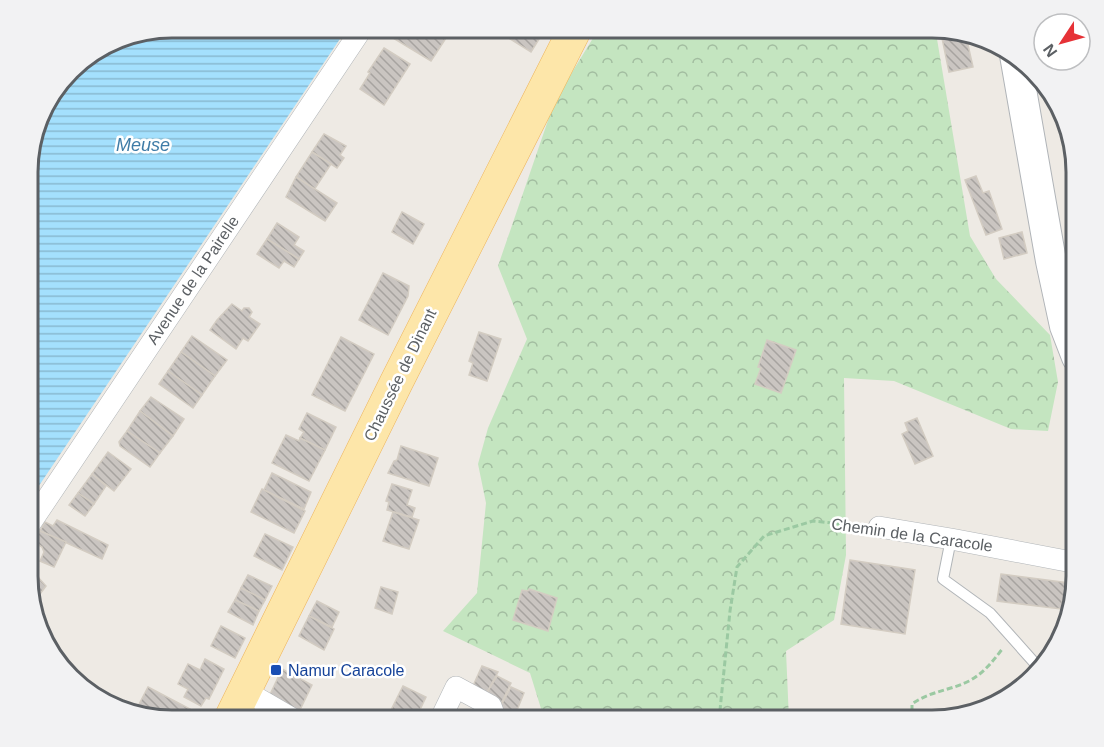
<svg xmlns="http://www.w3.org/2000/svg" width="1104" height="747" viewBox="0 0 1104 747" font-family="Helvetica,sans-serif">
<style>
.forest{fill:url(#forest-crowns)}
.water{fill:url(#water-rules)}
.building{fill:url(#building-back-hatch);stroke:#d3ccc2;stroke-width:1.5}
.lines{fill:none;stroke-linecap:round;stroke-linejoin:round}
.lane-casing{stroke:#b1b5b8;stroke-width:12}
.street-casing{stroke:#b1b5b8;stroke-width:22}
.secondary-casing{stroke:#b0b4b8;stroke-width:32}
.primary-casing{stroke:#eeb55c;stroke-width:34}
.path{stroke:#9bc9a2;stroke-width:3;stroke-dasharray:6 3;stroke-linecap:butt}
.lane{stroke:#fff;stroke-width:10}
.street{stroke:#fff;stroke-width:21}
.secondary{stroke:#fff;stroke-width:30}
.primary{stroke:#fde6a9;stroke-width:33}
.transit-dot{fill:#1a4fb4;stroke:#fff;stroke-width:2}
.labels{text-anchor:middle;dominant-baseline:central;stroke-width:5;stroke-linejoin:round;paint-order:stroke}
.street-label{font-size:16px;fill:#5c6064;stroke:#fff}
.transit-label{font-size:16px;fill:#164399;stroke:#fff;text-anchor:start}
.water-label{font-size:18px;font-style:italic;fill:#3f7ca7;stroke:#fff}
.rim{fill:none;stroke:#5c6064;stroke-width:3}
</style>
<defs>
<pattern id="forest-crowns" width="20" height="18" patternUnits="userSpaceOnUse" patternTransform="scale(1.5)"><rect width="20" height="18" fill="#c4e5c0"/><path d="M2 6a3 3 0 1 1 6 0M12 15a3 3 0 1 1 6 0" fill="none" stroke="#a2bda0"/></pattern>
<pattern id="water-rules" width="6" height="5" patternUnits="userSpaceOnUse" patternTransform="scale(1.5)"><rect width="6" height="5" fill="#a4e0fd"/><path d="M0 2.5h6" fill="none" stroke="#89b9d0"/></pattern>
<pattern id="building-back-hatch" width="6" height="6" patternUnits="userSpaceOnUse" patternTransform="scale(1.5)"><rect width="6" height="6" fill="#cac5c1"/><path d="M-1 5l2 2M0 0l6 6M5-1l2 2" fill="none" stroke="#a7a3a0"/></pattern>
</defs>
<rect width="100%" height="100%" fill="#eeeae4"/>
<polygon class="forest" points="935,27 970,236 996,279 1050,335 1058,382 1048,431 1011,429 894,381 844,378 846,555 834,620 786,651 789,720 543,720 543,715 530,673 443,631 477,593 486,503 478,464 488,428 527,339 498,266 555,100 598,30"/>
<polygon class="water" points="344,33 28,502 28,153 46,100 77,63 125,35"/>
<g class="building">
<polygon points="507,31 533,31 541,36 531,52 504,35"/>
<polygon points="396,32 450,32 431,61 393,38"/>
<polygon points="959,34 966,36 973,67 949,72 942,38"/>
<polygon points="384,48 410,64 384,105 360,89 370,73 368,72"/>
<polygon points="324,134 346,146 340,155 344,158 337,168 312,152"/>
<polygon points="312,152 331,164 314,190 296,177"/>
<polygon points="976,176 983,193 989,191 1002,229 986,235 965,180"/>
<polygon points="296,177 337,203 325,221 286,197"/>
<polygon points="402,212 424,224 413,244 392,232"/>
<polygon points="277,223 299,237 294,245 304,251 299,259 267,239"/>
<polygon points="1022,232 1027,253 1004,259 999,238"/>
<polygon points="267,239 299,259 294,267 284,261 279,268 257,254"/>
<polygon points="383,273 409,286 408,296 388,335 359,320"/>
<polygon points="232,304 242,311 244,308 249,308 252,312 249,317 260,324 248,341 243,338 236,349 210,330 217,320"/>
<polygon points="479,332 501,339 487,381 469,375 473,363 469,361"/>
<polygon points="192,336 227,360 215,376 181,352"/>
<polygon points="341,337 374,354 345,411 312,395"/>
<polygon points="767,340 796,350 781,393 755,384 761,368 758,367"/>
<polygon points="181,352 215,376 202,395 168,371"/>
<polygon points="168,371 202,395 193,408 159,384"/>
<polygon points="151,397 184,419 173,436 140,411"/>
<polygon points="140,411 173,436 160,453 127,431"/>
<polygon points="307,413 336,427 325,450 300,438 304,432 299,429"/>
<polygon points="917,418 933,456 915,464 902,434 908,431 905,423"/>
<polygon points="127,431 160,453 150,467 120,446 119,442"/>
<polygon points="286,435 299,441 300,438 325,450 309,481 272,463"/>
<polygon points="401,446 438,458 429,486 388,473 394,461 397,460"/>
<polygon points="108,452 131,469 114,491 92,474"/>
<polygon points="272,473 311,492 304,509 264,490"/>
<polygon points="92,474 106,486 94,504 78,493"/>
<polygon points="392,484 412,490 407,505 415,508 412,517 387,510 389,502 386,501"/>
<polygon points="262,489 305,511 294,533 251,512"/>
<polygon points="78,493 94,504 85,516 69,505"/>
<polygon points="393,512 419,520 409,549 383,541"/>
<polygon points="57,520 108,545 102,559 40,531 45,522 53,526"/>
<polygon points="40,531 66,542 54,567 40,561 44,552 42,547 34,542"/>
<polygon points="265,534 293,547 282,570 254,556"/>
<polygon points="850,560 915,570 905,634 841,624"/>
<polygon points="28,573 33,577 37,576 46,586 34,602 30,600 28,594"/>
<polygon points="1001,574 1069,583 1066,599 1063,599 1061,609 997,601"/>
<polygon points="248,575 272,586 265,600 241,588"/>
<polygon points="381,587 398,592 392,614 375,608"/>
<polygon points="241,588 265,600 259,611 235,600"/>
<polygon points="529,589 557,598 548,631 513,620 522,590 528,591"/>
<polygon points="235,600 259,611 253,625 228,612"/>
<polygon points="317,601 339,612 332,627 309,616"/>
<polygon points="309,616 334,629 324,650 299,636"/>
<polygon points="221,626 245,638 235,658 211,646"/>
<polygon points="205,659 224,669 209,699 206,698 201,706 184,697 188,689 178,684 188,664 200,670"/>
<polygon points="482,666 498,672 486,694 472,688"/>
<polygon points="282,669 312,685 297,716 267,701"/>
<polygon points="497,676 511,683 501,704 486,694"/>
<polygon points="403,686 426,697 415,720 386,720"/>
<polygon points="148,687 190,709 184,720 163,720 136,710"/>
<polygon points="511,687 524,693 515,715 499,709"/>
</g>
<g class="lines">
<defs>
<polyline id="lane" points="951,539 943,579 990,613 1040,669"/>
<g id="street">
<polyline points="28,527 359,33"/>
<polyline points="879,527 951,539 1077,563"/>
<polyline points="245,691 295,720"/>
<polyline points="440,720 456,687 491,706 496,720"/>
</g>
<polyline id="secondary" points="1015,55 1051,261 1065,326 1077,357"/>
<polyline id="primary" points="230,720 396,383 574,31"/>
</defs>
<use href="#lane" class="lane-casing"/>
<use href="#street" class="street-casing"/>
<use href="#secondary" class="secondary-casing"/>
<use href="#primary" class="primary-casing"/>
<g class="path">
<polyline points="719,720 730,611 737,567 764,536 813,521 862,526"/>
<path d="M 912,720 L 912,704 C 930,691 949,691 969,681 C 984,673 993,661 1003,648"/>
</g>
<use href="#lane" class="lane"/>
<use href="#street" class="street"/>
<use href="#secondary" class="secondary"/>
<use href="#primary" class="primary"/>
</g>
<rect class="transit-dot" x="270" y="664" width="12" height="12" rx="3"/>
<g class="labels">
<g class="street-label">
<text transform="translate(193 280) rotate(-56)">Avenue de la Pairelle</text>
<text transform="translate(400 375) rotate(-64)">Chaussée de Dinant</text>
<text transform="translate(912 535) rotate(8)">Chemin de la Caracole</text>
</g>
<g class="transit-label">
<text x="288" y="670">Namur Caracole</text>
</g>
<g class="water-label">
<text x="143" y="145">Meuse</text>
</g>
</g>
<path d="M0 0H1104V747H0ZM172 38H932A134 134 0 0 1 1066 172V576A134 134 0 0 1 932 710H172A134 134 0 0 1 38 576V172A134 134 0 0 1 172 38Z" fill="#f2f2f3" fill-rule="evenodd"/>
<path class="rim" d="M172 38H932A134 134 0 0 1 1066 172V576A134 134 0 0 1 932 710H172A134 134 0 0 1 38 576V172A134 134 0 0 1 172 38Z"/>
<g transform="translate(1062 42) rotate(234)"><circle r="28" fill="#ffffff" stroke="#bebfc1" stroke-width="1.5"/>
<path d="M0-4.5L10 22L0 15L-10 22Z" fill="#e63237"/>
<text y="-9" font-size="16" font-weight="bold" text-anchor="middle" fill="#5c6064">N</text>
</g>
</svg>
